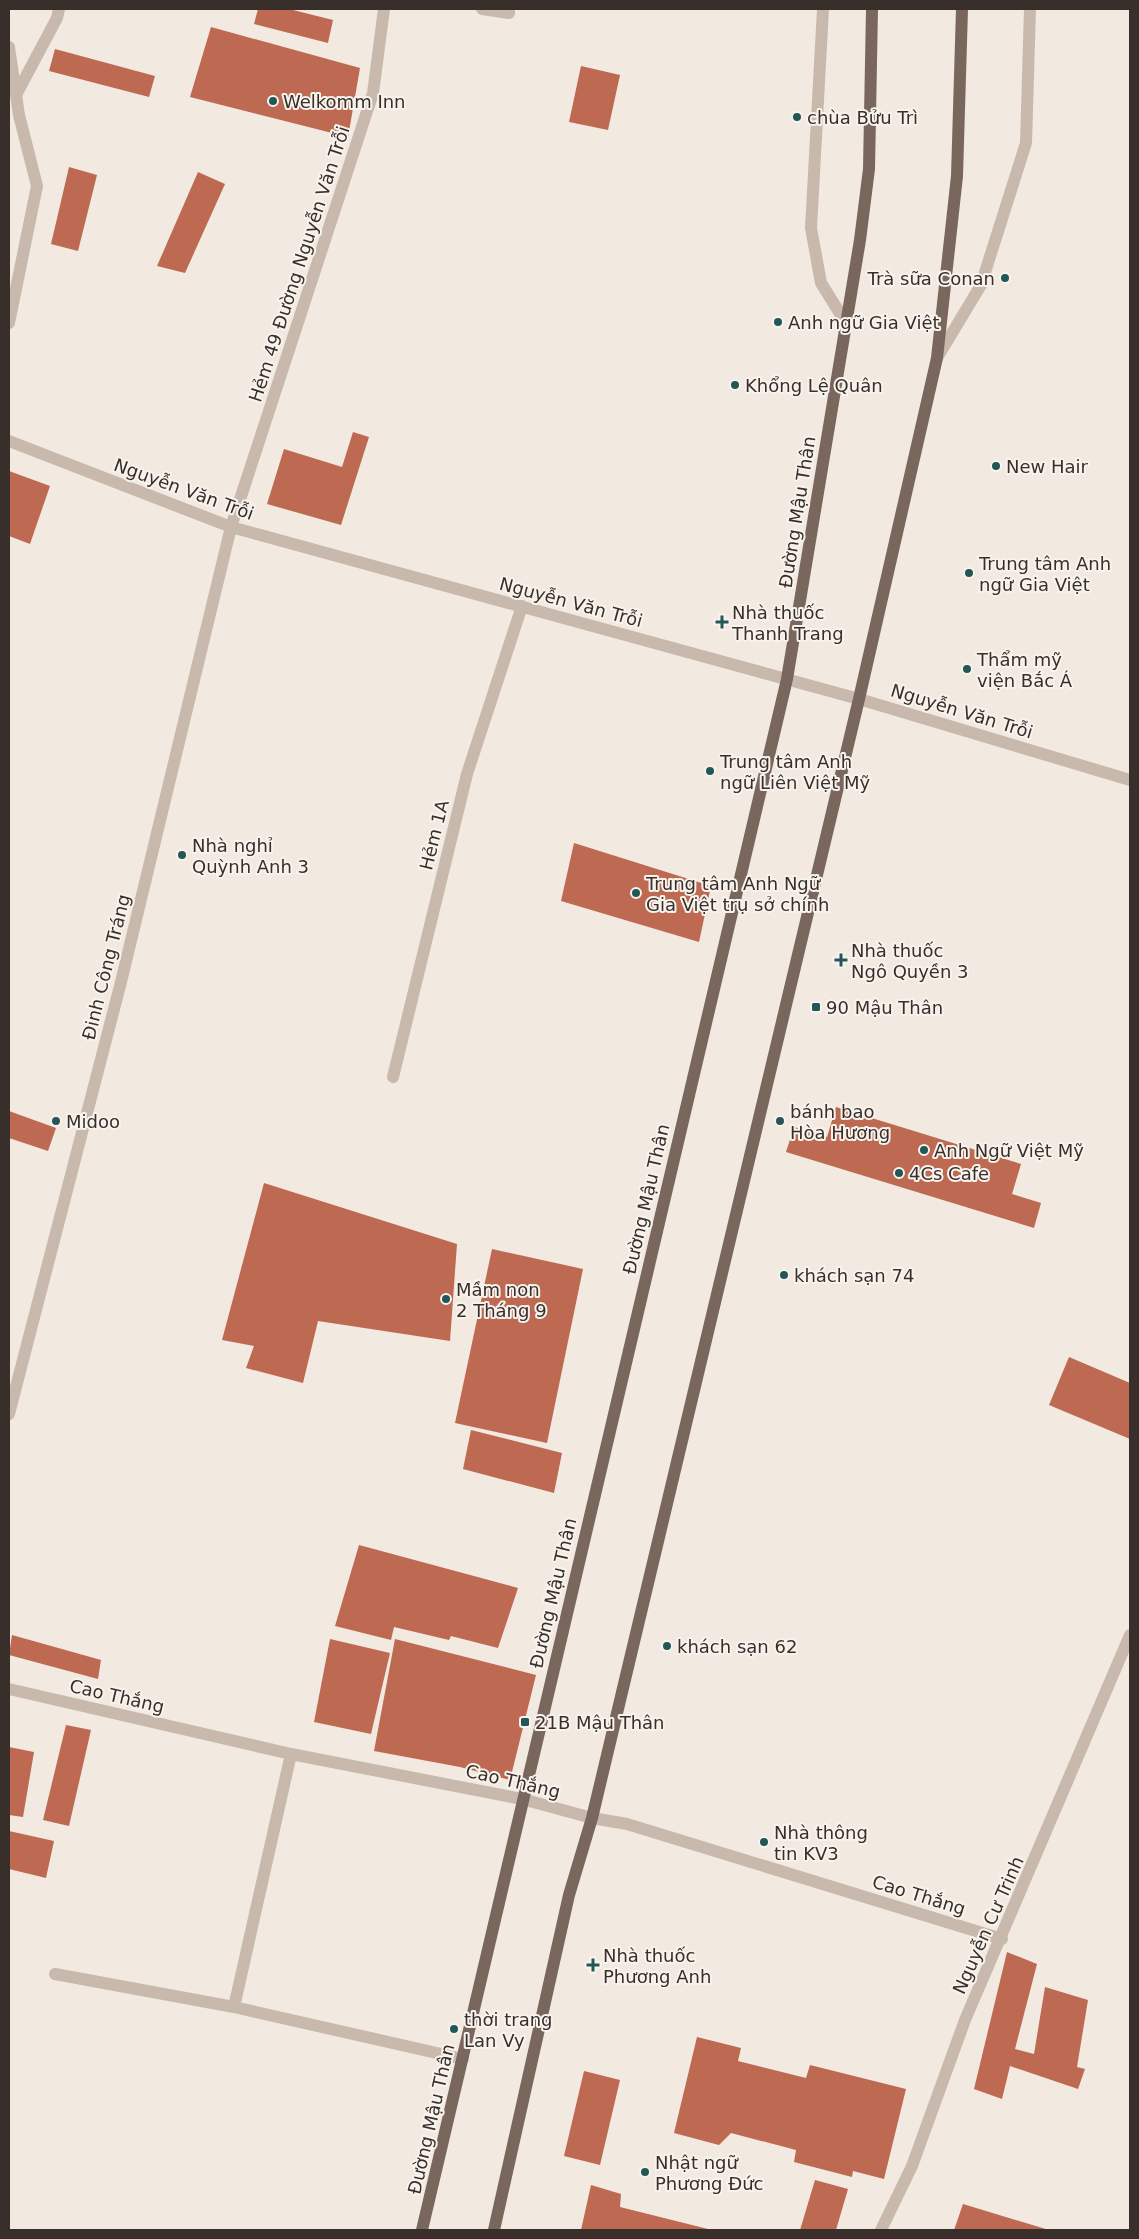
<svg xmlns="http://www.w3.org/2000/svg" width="1139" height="2239" viewBox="0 0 1139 2239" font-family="'DejaVu Sans',sans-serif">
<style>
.building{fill:#be6952}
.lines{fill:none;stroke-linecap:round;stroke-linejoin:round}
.minor{stroke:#c9b9ad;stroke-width:12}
.major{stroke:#79665d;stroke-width:12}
.poi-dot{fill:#235657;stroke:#f9f3ed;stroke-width:2}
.labels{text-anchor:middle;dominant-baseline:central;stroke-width:4;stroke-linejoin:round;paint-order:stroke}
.poi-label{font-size:18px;fill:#382f2b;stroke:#f9f3ed;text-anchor:start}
.street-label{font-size:18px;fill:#382f2b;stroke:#f9f3ed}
</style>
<rect width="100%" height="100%" fill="#f2e9e1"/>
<g class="building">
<polygon points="258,9 289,9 333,20 328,43 254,24"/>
<polygon points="211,27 360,68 348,137 190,97"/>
<polygon points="55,49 155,76 149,97 49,71"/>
<polygon points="581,66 620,75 608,130 569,122"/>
<polygon points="69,167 97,175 78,251 51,244"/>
<polygon points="198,172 225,184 185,273 157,266"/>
<polygon points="353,432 369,437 341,525 267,504 284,449 342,467"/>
<polygon points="9,471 50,486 30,544 9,536"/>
<polygon points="574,843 711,886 699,942 561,901"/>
<polygon points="836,1107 1021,1164 1012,1194 1041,1203 1034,1228 786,1152 794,1127 827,1137"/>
<polygon points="9,1111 56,1128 48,1151 9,1138"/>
<polygon points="264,1183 457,1244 450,1341 318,1321 303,1383 246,1368 254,1346 222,1340"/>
<polygon points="492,1249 583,1269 547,1443 455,1423"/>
<polygon points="1069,1357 1130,1383 1130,1439 1049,1405"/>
<polygon points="471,1430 562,1453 554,1493 463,1469"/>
<polygon points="359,1545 518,1588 498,1648 451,1636 449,1640 394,1627 391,1640 335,1626"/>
<polygon points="12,1635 101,1660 98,1679 9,1655"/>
<polygon points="330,1639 390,1653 371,1734 314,1722"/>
<polygon points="395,1639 536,1675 510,1780 460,1767 374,1751"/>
<polygon points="66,1725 91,1730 69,1826 43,1820"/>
<polygon points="9,1747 34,1752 23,1817 9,1815"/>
<polygon points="9,1831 54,1841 46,1878 9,1869"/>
<polygon points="1007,1952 1037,1964 1015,2049 1034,2054 1045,1987 1088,2000 1077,2067 1085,2069 1078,2089 1010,2066 1002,2099 974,2089"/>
<polygon points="697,2037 741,2048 738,2061 806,2078 810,2065 906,2089 884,2179 853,2171 852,2177 794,2162 796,2150 731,2133 719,2145 674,2133"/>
<polygon points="584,2071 620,2080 600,2165 564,2156"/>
<polygon points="815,2180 848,2189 836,2230 800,2230"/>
<polygon points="591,2185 621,2194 620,2207 712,2230 581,2230"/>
<polygon points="963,2204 1049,2230 954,2230"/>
</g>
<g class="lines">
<g class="minor">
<polyline points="482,9 509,13 509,9"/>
<polyline points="823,9 811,228 821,283 846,323"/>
<polyline points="9,47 19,115 37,186 9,323"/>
<polyline points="16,95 57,18 59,9"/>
<polyline points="937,358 981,285 1026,143 1030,9"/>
<polyline points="9,441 231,527 859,699 1130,780"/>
<polyline points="393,1077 467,774 522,606"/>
<polyline points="9,1414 121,982 231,527 373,93 384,9"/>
<polyline points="9,1689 291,1754 522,1799 592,1818 627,1824 1002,1939"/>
<polyline points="55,1974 234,2007 463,2059"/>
<polyline points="234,2007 291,1754"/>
<polyline points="881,2230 912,2166 965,2020 1130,1635"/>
</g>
<g class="major">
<polyline points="422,2230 787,679 860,240 869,169 872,9"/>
<polyline points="494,2230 569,1895 592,1818 859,699 937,358 957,176 962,9"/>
</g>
</g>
<g class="poi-dot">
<circle cx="273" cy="101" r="5"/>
<circle cx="797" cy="117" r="5"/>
<circle cx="1005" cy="278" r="5"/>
<circle cx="778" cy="322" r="5"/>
<circle cx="735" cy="385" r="5"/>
<circle cx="996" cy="466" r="5"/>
<circle cx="969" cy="573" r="5"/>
<path d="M719.5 614.5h5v5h5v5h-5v5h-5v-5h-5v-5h5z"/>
<circle cx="967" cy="669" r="5"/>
<circle cx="710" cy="771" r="5"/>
<circle cx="182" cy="855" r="5"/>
<circle cx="636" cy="893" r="5"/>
<path d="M838.5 952.5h5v5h5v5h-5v5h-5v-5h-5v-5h5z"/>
<rect x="811" y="1002" width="10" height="10" rx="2.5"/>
<circle cx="56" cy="1121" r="5"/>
<circle cx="780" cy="1121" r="5"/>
<circle cx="924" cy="1150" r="5"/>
<circle cx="899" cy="1173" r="5"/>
<circle cx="784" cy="1275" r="5"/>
<circle cx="446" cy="1299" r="5"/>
<circle cx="667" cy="1646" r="5"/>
<rect x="520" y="1717" width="10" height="10" rx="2.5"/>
<circle cx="764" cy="1842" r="5"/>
<path d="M590.5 1957.5h5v5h5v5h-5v5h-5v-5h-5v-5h5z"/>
<circle cx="454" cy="2029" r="5"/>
<circle cx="645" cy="2172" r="5"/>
</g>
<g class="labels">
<g class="poi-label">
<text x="283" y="101">Welkomm Inn</text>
<text x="807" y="117">chùa Bửu Trì</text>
<text x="995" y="278" text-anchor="end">Trà sữa Conan</text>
<text x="788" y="322">Anh ngữ Gia Việt</text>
<text x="745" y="385">Khổng Lệ Quân</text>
<text x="1006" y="466">New Hair</text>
<text x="979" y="563">Trung tâm Anh<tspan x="979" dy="21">ngữ Gia Việt</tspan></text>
<text x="732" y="612">Nhà thuốc<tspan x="732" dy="21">Thanh Trang</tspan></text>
<text x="977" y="659">Thẩm mỹ<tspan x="977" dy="21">viện Bắc Á</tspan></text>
<text x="720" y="761">Trung tâm Anh<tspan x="720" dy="21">ngữ Liên Việt Mỹ</tspan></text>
<text x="192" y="845">Nhà nghỉ<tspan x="192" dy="21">Quỳnh Anh 3</tspan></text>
<text x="646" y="883">Trung tâm Anh Ngữ<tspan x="646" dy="21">Gia Việt trụ sở chính</tspan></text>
<text x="851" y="950">Nhà thuốc<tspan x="851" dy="21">Ngô Quyền 3</tspan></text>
<text x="826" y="1007">90 Mậu Thân</text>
<text x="790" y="1111">bánh bao<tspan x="790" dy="21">Hòa Hương</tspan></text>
<text x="66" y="1121">Midoo</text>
<text x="934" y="1150">Anh Ngữ Việt Mỹ</text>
<text x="909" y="1173">4Cs Cafe</text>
<text x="794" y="1275">khách sạn 74</text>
<text x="456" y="1289">Mầm non<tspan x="456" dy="21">2 Tháng 9</tspan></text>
<text x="677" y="1646">khách sạn 62</text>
<text x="535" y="1722">21B Mậu Thân</text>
<text x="774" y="1832">Nhà thông<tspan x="774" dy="21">tin KV3</tspan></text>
<text x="603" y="1955">Nhà thuốc<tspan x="603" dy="21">Phương Anh</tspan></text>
<text x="464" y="2019">thời trang<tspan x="464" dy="21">Lan Vy</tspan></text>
<text x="655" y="2162">Nhật ngữ<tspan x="655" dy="21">Phương Đức</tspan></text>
</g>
<g class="street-label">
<text transform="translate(299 264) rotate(-72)">Hẻm 49 Đường Nguyễn Văn Trỗi</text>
<text transform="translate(184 489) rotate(20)">Nguyễn Văn Trỗi</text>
<text transform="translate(797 512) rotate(-81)">Đường Mậu Thân</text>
<text transform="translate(571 602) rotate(15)">Nguyễn Văn Trỗi</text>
<text transform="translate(962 711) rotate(17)">Nguyễn Văn Trỗi</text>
<text transform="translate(434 835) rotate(-76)">Hẻm 1A</text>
<text transform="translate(106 967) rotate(-76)">Đinh Công Tráng</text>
<text transform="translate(646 1199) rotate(-77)">Đường Mậu Thân</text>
<text transform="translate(553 1593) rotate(-77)">Đường Mậu Thân</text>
<text transform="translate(117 1696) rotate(13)">Cao Thắng</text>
<text transform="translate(513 1781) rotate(13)">Cao Thắng</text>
<text transform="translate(919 1895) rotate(17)">Cao Thắng</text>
<text transform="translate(988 1925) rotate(-66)">Nguyễn Cư Trinh</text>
<text transform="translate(431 2119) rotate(-77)">Đường Mậu Thân</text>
</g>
</g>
<rect width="1139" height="2239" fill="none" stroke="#382f2b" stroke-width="20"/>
</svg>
